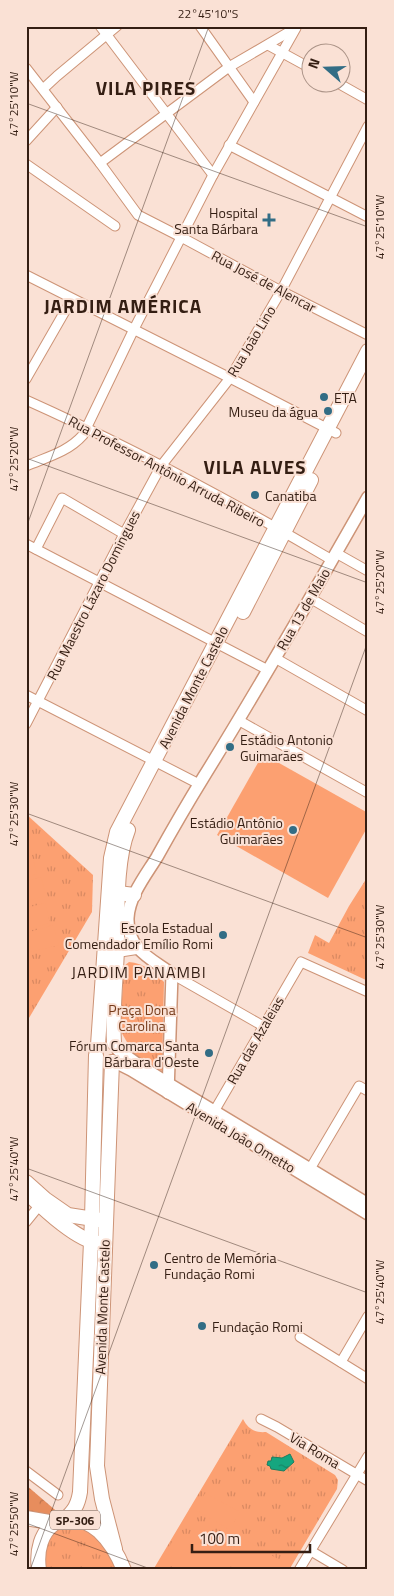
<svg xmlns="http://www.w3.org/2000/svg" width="394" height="1596" viewBox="0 0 394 1596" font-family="'Titillium Web',sans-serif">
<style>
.forest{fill:url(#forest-crowns)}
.park{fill:url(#park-tufts)}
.pitch{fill:#fca071}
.water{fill:url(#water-ripples);stroke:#1e7d5f}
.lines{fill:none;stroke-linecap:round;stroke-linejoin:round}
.minor-casing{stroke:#cd9477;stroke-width:11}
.tertiary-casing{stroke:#cd9477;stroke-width:14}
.primary-casing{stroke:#cd9477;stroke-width:16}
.minor{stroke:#fff;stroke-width:9}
.tertiary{stroke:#fff;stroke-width:11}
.primary{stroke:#fff;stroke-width:14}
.ticks{fill:none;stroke:#341e13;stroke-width:1;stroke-opacity:0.45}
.poi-dot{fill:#326d85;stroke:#fae1d5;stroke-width:2}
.labels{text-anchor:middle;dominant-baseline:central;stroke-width:4;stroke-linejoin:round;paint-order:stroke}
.shield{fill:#fae1d5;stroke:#6f584d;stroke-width:1}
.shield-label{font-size:12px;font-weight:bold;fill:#341e13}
.poi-label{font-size:14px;fill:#341e13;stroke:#fae1d5;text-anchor:end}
.street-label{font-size:14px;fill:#341e13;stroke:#fae1d5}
.park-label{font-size:14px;fill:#753a19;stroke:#fae1d5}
.quarter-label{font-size:16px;letter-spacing:1px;fill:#341e13;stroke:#fae1d5}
.district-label{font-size:19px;font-weight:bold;letter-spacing:1px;fill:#341e13;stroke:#fae1d5}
.neatline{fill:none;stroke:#341e13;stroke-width:2}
.ticks-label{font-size:12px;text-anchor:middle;fill:#341e13}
</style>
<defs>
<pattern id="forest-crowns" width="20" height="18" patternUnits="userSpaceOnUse" patternTransform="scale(1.25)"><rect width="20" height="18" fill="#e78d5d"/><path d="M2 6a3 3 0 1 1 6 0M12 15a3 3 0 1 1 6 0" fill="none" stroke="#bc734c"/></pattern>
<pattern id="park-tufts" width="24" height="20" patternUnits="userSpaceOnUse" patternTransform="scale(1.25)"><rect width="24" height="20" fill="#fca071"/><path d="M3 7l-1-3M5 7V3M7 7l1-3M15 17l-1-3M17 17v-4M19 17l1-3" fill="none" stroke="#d98961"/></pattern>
<pattern id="water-ripples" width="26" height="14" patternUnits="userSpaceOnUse" patternTransform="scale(1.25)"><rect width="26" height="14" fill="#15a67f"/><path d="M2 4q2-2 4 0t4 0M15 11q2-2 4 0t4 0" fill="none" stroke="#148767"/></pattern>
</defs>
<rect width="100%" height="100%" fill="#fae1d5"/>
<polygon class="forest" points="26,1485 61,1515 56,1517 26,1515"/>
<g class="park">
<polygon points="26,814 93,875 92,912 26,1023"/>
<polygon points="368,876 368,981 308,953 315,935 329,943 349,906"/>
<path d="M 129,962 C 144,963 154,972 164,982 L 162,1071 L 135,1056 L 120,1030 L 124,966 Z"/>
<path d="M 243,1419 C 248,1429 255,1433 266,1432 L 335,1475 L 338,1480 L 337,1489 L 289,1570 L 153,1570 Z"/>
<polygon points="66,1525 79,1526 100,1539 119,1570 42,1570 42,1550 55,1530"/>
</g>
<g class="pitch">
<polygon points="263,754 368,813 368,826 328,898 217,835"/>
<polygon points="26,833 37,874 26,877"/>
<polygon points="41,877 46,896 26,901 26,881"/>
<polygon points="45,903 50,923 26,930 26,908"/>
<polygon points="53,925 59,945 26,953 26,933"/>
<polygon points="205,1493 240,1512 230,1530 196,1510"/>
<polygon points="178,1531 225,1557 218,1570 185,1570 163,1558"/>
<polygon points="247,1541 283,1562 278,1570 229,1570"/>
</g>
<polygon class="water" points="290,1454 294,1462 284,1471 271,1469 270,1466 267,1465 268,1461 271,1461 272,1457 282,1458"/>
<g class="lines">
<defs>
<g id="minor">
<polyline points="100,26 213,175"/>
<polyline points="200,26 254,102"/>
<polyline points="268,45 312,69"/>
<polyline points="26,68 100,163 138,215 181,237 281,291 368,335"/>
<polyline points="336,82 368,100"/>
<polyline points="43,89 57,76 117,26"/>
<polyline points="26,141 57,107"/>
<polyline points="229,145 368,217"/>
<polyline points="100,163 229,67 294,29"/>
<polyline points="26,164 115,226"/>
<polyline points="26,275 230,378 336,433"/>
<polyline points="26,379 72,299"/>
<path d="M 26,400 C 131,447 233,502 332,560"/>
<path d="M 26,466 C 47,457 68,452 83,435 L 134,329 L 213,175 L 296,28"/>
<polyline points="26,544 268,670"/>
<polyline points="36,549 62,498 124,534"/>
<polyline points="336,553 368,571"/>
<polyline points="310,598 368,632"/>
<polyline points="275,658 368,711"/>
<polyline points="26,695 199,784"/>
<polyline points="238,720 368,793"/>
<polyline points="26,724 124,534 161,466 230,378 281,291 368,126"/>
<polyline points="172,974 263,1026"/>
<polyline points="212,1115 301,962 368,992"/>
<polyline points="307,1174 359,1086 368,1091"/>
<polyline points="26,1222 43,1201"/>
<polyline points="300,1337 368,1379"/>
<polyline points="341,1362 368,1316"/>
<polyline points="261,1419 277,1427 368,1481"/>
<polyline points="26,1471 58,1495"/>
<polyline points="311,1551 343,1570"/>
<polyline points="299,1570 368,1456"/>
</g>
<g id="tertiary">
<polyline points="118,1050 136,1063 169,1084 368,1204"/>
<polyline points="113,1061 131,1070 368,1214"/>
<path d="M 168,1093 L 172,974 C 150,958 127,949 128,918 C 129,896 146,875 157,857 C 172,830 187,804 203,778 C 260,686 314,592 368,497"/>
</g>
<g id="primary">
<polyline points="243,612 311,480"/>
<polyline points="118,893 134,895"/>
<polyline points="117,950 136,947"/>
<path d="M 114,1043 C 112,1012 116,980 117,948 C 118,912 115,863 128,830"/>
<polyline points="98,1045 111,858 117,832 368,351"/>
<polyline points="112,1062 97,1466 102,1499 115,1549"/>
<polyline points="26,1182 45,1199 68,1215 100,1220"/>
<path d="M 26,1192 C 43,1208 77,1241 99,1243"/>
<polyline points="26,1518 55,1523"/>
<path d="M 65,1519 C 74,1511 78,1505 80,1492 L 92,1219 L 96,1055"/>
<path d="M 39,1570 C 33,1529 63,1502 99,1531 C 111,1542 118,1555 124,1570"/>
</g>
</defs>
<use href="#minor" class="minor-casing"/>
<use href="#tertiary" class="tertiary-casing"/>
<use href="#primary" class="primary-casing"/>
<use href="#minor" class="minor"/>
<use href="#tertiary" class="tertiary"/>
<use href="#primary" class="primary"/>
</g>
<path class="ticks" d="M 26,103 L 368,227M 26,458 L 368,583M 26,528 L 209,26M 26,813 L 368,938M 26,1168 L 368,1293M 26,1523 L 153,1570M 30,1570 L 368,641"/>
<g class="poi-dot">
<path d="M266.5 212.5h5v5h5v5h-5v5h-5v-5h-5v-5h5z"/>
<circle cx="324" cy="397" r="5"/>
<circle cx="328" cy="411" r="5"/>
<circle cx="255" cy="495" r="5"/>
<circle cx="230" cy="747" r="5"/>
<circle cx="293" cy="830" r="5"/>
<circle cx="223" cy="935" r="5"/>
<circle cx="209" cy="1053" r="5"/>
<circle cx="154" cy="1265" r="5"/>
<circle cx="202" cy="1326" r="5"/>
</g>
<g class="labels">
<rect class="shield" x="50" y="1510.5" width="50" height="19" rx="4"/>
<g class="shield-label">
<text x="75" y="1520">SP-306</text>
</g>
<g class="poi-label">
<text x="258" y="212">Hospital<tspan x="258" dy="16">Santa Bárbara</tspan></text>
<text x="334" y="397" text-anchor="start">ETA</text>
<text x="318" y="411">Museu da água</text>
<text x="265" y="495" text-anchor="start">Canatiba</text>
<text x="240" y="739" text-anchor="start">Estádio Antonio<tspan x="240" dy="16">Guimarães</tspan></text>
<text x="283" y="822">Estádio Antônio<tspan x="283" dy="16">Guimarães</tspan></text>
<text x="213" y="927">Escola Estadual<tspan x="213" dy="16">Comendador Emílio Romi</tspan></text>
<text x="199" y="1045">Fórum Comarca Santa<tspan x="199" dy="16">Bárbara d'Oeste</tspan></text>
<text x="164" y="1257" text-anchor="start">Centro de Memória<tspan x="164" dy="16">Fundação Romi</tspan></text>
<text x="212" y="1326" text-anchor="start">Fundação Romi</text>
</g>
<g class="street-label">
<text transform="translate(264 281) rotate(28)">Rua José de Alencar</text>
<text transform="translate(251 341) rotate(-59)">Rua João Lino</text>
<text transform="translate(167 471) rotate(28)">Rua Professor Antônio Arruda Ribeiro</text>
<text transform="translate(93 595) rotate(-63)">Rua Maestro Lázaro Domingues</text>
<text transform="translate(303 609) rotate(-60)">Rua 13 de Maio</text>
<text transform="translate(193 687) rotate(-63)">Avenida Monte Castelo</text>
<text transform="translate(255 1040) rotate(-60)">Rua das Azaleias</text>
<text transform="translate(241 1137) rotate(31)">Avenida João Ometto</text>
<text transform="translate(102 1307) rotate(-88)">Avenida Monte Castelo</text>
<text transform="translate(315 1450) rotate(31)">Via Roma</text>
</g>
<g class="park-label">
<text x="142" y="1009">Praça Dona<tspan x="142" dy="16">Carolina</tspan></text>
</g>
<g class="quarter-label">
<text x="139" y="972">JARDIM PANAMBI</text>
</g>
<g class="district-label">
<text x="146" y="87">VILA PIRES</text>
<text x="123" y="305">JARDIM AMÉRICA</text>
<text x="255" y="466">VILA ALVES</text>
</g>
</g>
<rect width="394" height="1596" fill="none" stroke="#fae1d5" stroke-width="55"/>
<g transform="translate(326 68) rotate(290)"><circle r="24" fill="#fae1d5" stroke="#ab9387"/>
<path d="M0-4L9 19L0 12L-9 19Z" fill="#326d85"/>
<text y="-8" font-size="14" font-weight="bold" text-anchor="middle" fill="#341e13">N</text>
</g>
<path d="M192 1544v8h118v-8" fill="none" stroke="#341e13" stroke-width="2.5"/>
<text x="199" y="1544" font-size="15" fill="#341e13" stroke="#fae1d5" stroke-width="4" paint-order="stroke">100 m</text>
<rect x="28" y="28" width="338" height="1540" class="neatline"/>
<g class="ticks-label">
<text x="208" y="18">22°45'10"S</text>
<text transform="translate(14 104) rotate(-90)" y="4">47°25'10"W</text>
<text transform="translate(380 227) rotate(-90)" y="4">47°25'10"W</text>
<text transform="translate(14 459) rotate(-90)" y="4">47°25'20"W</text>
<text transform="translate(380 582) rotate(-90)" y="4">47°25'20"W</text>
<text transform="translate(14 814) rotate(-90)" y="4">47°25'30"W</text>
<text transform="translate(380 937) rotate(-90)" y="4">47°25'30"W</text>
<text transform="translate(14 1169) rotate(-90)" y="4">47°25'40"W</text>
<text transform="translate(380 1292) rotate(-90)" y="4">47°25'40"W</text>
<text transform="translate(14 1524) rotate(-90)" y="4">47°25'50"W</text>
</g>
</svg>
